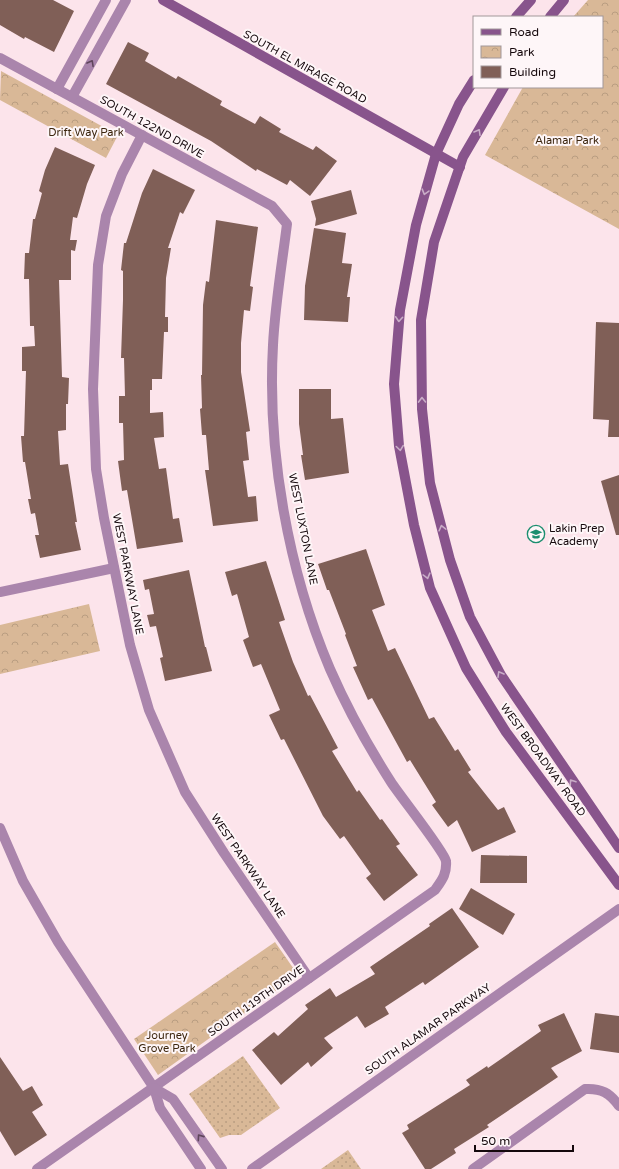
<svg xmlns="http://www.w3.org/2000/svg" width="619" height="1169" viewBox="0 0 619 1169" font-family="'Varela Round',sans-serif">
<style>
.grass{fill:url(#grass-dots)}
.park{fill:url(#park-crowns)}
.building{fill:#805f57}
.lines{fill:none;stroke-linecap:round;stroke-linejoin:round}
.street{stroke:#aa85ac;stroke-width:10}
.secondary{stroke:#88548c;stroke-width:10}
.oneway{stroke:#60465c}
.oneway2{stroke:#c9adc7}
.labels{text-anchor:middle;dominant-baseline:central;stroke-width:4;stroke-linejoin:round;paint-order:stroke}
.street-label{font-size:11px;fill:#15080c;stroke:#fef6f8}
.park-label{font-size:11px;fill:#3c260e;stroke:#fef6f8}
.poi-label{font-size:11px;fill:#15080c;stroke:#fef6f8;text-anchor:start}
</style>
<defs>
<pattern id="grass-dots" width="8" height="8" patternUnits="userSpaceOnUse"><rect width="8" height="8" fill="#d9b897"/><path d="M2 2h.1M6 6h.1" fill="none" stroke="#b99d81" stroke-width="1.8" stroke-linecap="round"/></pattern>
<pattern id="park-crowns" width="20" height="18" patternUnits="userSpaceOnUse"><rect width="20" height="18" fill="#d9b897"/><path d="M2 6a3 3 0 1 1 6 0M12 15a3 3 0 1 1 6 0" fill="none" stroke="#b99d81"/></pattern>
</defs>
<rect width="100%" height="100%" fill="#fce4eb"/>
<g class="grass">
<polygon points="243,1056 280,1108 241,1135 229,1135 220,1138 189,1094"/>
<polygon points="348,1150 361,1169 321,1169"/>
</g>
<g class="park">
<polygon points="588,0 619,0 619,229 485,155 523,87 602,87 602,17 573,17"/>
<polygon points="1,71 118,135 106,158 0,100"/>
<polygon points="89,604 100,651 0,674 0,625"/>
<polygon points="275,942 298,975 158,1075 134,1039"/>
</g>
<g class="building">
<polygon points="0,0 53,0 74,11 54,52 25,37 24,39 0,25"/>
<polygon points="128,42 149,53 145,61 176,79 178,76 222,101 220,105 255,124 260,116 281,129 279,132 313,150 316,146 337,161 310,196 290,180 287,185 257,169 256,171 211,141 106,84"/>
<polygon points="55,147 95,165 87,184 77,218 73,217 70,240 77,240 75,251 71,250 71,280 59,280 62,377 69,378 68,404 66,404 66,430 58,431 60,465 68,464 77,522 75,522 81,550 40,558 35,535 39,535 35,513 31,514 28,499 31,499 25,462 23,462 21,436 24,436 26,371 22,371 22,347 35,346 34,326 30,326 29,279 24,279 25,253 29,253 33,219 35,219 42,193 39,191 45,170"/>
<polygon points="153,169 195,190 183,214 180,212 168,248 171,248 166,278 165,317 168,317 168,332 164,332 162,379 152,379 152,390 150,390 150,413 163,412 164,437 154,438 159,469 166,468 173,519 179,518 183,542 137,549 127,490 122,491 118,461 124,460 123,423 119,423 119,396 125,396 124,358 121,358 123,300 123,271 121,270 124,243 126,243 142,193"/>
<polygon points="351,190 357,214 315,226 316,219 311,201"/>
<polygon points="216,220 258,227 250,286 253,287 250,311 244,310 241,343 241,372 250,431 246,432 249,460 243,461 248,497 256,496 258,521 213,526 205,470 209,470 206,435 202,435 200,409 202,408 201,375 202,375 203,305 206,281 209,282"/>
<polygon points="314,228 346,233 342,263 352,264 347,297 350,297 348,322 304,320 305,286"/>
<polygon points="596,322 619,323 619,437 608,437 609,420 593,419"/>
<polygon points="299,389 331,389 331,419 343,418 349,473 305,480 301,455 303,455 299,424"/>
<polygon points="619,475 619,535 616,535 601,481"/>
<polygon points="366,549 385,605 372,610 388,651 395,648 429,719 434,717 455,751 458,749 471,770 468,772 498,810 504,807 516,832 472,852 457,820 448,827 432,805 436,802 410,760 407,762 372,698 368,700 353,667 357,666 345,635 346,634 329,590 327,590 318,564"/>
<polygon points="266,561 285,620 279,622 293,662 308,696 310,695 338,748 332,751 357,792 359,790 380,820 382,819 400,844 396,846 418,875 384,901 366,878 371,874 344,836 340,839 323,816 284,739 281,740 269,715 280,710 261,664 253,667 243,640 249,637 237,594 232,596 225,572"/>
<polygon points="189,570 205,647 206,647 212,671 165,681 160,658 163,657 156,626 150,627 147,615 154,614 149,589 145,590 143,580"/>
<polygon points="481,855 527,856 527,883 480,883"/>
<polygon points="471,888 515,914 503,935 459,909"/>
<polygon points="452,908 479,947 425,985 423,982 385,1007 389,1014 365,1028 357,1016 324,1038 333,1048 311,1067 308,1062 281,1085 252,1050 274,1032 278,1036 308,1009 305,1005 330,988 336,997 375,974 370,967 430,926 429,924"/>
<polygon points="564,1013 582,1051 551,1068 558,1077 487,1125 489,1127 454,1149 456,1153 431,1169 425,1169 402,1133 409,1129 407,1125 470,1085 466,1080 487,1066 488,1068 541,1031 538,1025"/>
<polygon points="595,1013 619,1016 619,1053 590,1049"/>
<polygon points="0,1057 23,1091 32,1086 43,1105 32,1112 47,1135 15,1156 0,1131"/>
</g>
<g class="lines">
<g class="street">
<path d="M 0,58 L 272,206 L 287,224 C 282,264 275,305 273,345 C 267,452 288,570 330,669 C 347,708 368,746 391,782 C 400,796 444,851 446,861 C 447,874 442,880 435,890 L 37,1169"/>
<polyline points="57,89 106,0"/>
<polyline points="72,97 126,0"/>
<polyline points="142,135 122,174 106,216 98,265 93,389 96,469 104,518 130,645 149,710 185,792 224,853 309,978"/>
<polyline points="0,592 114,568"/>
<polyline points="0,828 23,881 58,942 154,1088 160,1108 201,1169"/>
<polyline points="154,1088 173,1099 222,1169"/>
<polyline points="252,1169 619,909"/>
<path d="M 473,1169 L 585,1089 C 601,1088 610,1093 619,1106"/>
</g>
<g class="secondary">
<polyline points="163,0 460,167"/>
<polyline points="516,17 531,0"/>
<polyline points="550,17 564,0"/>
<polyline points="474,80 459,104 436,154 416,225 400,310 394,384 399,446 414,525 430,588 466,668 506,732 619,885"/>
<polyline points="504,87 463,157 434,242 421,320 422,409 430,483 450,560 470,617 501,675 619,848"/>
</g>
</g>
<defs><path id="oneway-chevron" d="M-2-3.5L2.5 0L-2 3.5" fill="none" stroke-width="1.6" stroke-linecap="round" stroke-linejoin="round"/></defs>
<g class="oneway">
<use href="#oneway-chevron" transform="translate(91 63) rotate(-61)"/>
<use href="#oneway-chevron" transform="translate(200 1137) rotate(-125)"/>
</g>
<g class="oneway2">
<use href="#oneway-chevron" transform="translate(478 132) rotate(-60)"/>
<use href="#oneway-chevron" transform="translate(425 192) rotate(106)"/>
<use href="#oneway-chevron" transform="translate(399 319) rotate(94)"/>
<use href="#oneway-chevron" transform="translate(422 400) rotate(-91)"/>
<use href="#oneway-chevron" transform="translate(400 448) rotate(82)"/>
<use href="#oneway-chevron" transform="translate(442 528) rotate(-104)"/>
<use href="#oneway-chevron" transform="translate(427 576) rotate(75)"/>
<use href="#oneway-chevron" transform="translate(500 674) rotate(-120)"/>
<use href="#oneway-chevron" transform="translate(572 782) rotate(-124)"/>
</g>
<defs>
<symbol id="school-ring" viewBox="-11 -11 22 22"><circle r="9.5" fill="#fef6f8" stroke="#1b8e6f" stroke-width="1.5"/><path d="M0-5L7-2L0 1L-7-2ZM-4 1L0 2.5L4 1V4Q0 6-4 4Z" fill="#1b8e6f"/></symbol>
</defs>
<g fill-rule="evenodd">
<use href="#school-ring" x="526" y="524" width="20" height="20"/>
</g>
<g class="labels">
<g class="street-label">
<text transform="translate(305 67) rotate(29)">SOUTH EL MIRAGE ROAD</text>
<text transform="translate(152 127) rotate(29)">SOUTH 122ND DRIVE</text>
<text transform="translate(303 529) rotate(79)">WEST LUXTON LANE</text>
<text transform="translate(128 574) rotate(79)">WEST PARKWAY LANE</text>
<text transform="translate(543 760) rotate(54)">WEST BROADWAY ROAD</text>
<text transform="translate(248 866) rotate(56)">WEST PARKWAY LANE</text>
<text transform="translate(256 1001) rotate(-35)">SOUTH 119TH DRIVE</text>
<text transform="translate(428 1029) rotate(-35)">SOUTH ALAMAR PARKWAY</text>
</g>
<g class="park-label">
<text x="86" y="132">Drift Way Park</text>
<text x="567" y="140">Alamar Park</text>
<text x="167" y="1035">Journey<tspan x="167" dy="13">Grove Park</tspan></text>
</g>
<g class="poi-label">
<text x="549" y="528">Lakin Prep<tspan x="549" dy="13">Academy</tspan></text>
</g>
</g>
<rect x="473" y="16" width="130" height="72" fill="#fef6f8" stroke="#a1979a"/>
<rect x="481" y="29" width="20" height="6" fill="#88548c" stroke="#a1979a"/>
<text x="509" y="36" font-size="12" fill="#15080c">Road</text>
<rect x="481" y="46" width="20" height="12" fill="url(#park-crowns)" stroke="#a1979a"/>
<text x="509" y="56" font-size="12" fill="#15080c">Park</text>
<rect x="481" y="66" width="20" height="12" fill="#805f57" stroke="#a1979a"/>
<text x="509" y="76" font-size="12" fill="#15080c">Building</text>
<path d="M475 1145v6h98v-6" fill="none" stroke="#15080c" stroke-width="2"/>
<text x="481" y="1145" font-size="12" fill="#15080c" stroke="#fef6f8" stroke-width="3" paint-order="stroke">50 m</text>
</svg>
